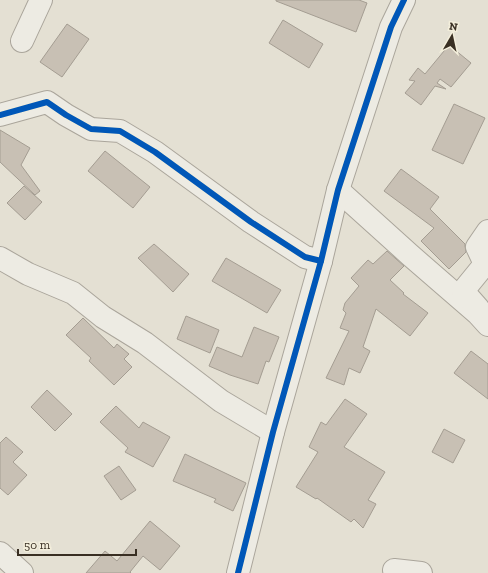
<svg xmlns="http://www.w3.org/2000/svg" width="488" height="573" viewBox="0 0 488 573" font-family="'Zilla Slab',serif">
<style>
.building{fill:#c8c0b4;stroke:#a49d92}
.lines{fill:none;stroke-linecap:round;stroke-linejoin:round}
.minor-casing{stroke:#aaa59b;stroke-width:24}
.minor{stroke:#edebe3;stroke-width:22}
.cycleway-casing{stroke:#f3eedb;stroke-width:8}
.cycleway{stroke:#0057b8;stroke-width:6}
</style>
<rect width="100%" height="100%" fill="#e4e0d3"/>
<g class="building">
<polygon points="276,0 359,0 367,3 356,32 276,1"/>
<polygon points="283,20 323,44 309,68 269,43"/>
<polygon points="67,24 89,39 62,77 40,62"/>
<polygon points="449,45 471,63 451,87 440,79 437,83 446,89 435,86 421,105 405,93 415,81 409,80 418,68 425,74"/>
<polygon points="454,104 485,118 463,164 432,150"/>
<polygon points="0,130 30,148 21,165 40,191 35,195 0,162"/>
<polygon points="105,151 150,187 133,208 88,171"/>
<polygon points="401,169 439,197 430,209 465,244 465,246 466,252 449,269 421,241 434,228 384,191"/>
<polygon points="24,186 42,202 25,220 7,203"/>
<polygon points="154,244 189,274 173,292 138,258"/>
<polygon points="387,251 404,266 390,280 404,293 403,294 428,313 410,336 376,309 363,347 370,351 360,373 349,368 344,385 326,378 349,331 340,328 346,313 343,310 345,303 359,286 351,278 368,260 373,264"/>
<polygon points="226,258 281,290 267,313 212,281"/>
<polygon points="186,316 219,330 210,353 177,339"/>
<polygon points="83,318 114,348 117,344 129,354 124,359 132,367 114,385 89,361 91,358 66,335"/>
<polygon points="254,327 279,337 269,362 266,361 258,384 230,375 209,366 217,347 242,357"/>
<polygon points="471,351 488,364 488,399 454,373"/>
<polygon points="47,390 72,414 55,431 31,407"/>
<polygon points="345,399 367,414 344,447 385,472 368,500 376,504 363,528 354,519 351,522 317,498 316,499 296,487 318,452 309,447 321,422 326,425"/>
<polygon points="116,406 139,428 143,422 170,437 153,467 125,452 128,448 100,422"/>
<polygon points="444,429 465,440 453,463 432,452"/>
<polygon points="6,437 23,452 13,462 27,475 8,495 0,488 0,443"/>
<polygon points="185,454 246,483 233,511 214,502 216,499 173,481"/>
<polygon points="119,466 136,490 121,500 104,476"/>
<polygon points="150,521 180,546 160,570 143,556 130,572 131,573 86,573 105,551 117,561"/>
</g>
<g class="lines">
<defs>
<g id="minor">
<polyline points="22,41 41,0"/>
<polyline points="0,115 47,102 66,115 91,129 120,131 155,152 251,222 305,257 321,261"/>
<polyline points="338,190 410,255 478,314 488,325"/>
<polyline points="0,258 28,274 73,293 103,317 145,343 221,401 273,432"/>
<polyline points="478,308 463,291 485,264 477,247 488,231"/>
<polyline points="0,553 22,573"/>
<polyline points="394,570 421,573"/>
<polyline points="238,573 273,432 321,261 338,190 391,27 404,0"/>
</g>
</defs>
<use href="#minor" class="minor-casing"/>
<use href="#minor" class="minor"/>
<defs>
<g id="cycleway">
<polyline points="0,115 47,102 66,115 91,129 120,131 155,152 251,222 305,257 321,261"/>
<polyline points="238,573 273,432 321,261 338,190 391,27 404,0"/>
</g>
</defs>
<use href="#cycleway" class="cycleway-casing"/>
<use href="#cycleway" class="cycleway"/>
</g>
<g transform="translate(452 36) rotate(9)" stroke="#f3eedb" stroke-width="3" paint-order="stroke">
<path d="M0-3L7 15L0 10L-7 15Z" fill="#392f23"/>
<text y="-6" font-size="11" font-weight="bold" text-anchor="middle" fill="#392f23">N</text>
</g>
<path d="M18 549v6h118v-6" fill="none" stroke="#392f23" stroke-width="2"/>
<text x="24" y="549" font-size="12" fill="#392f23" stroke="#f3eedb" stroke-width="3" paint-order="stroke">50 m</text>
</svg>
